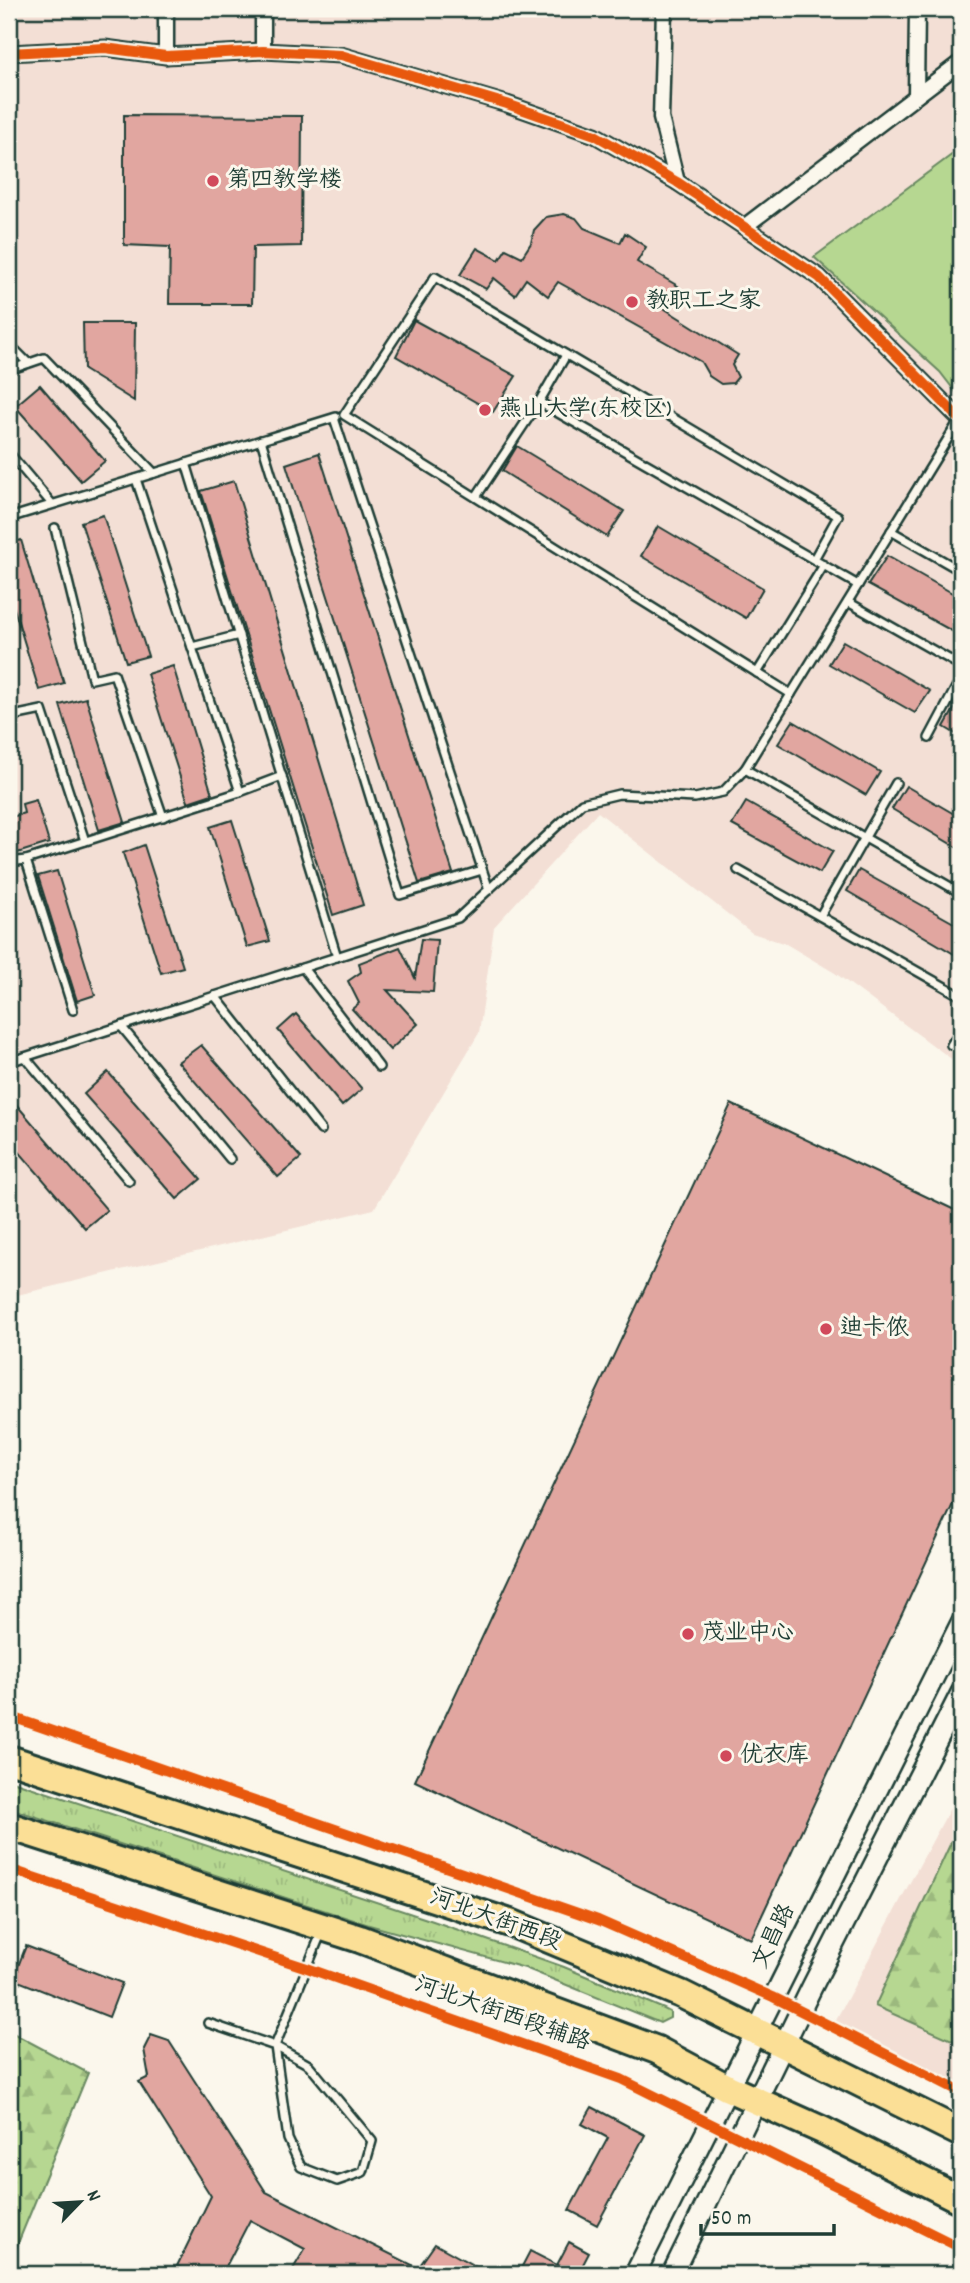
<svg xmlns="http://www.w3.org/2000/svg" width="970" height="2283" viewBox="0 0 970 2283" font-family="Dekko,'LXGW WenKai TC',sans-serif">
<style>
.built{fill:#f3dfd5}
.grass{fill:url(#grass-tufts);stroke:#6a8a62;stroke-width:2}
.forest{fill:url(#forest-firs);stroke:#6a8a62;stroke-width:2}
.pitch{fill:#b6d791;stroke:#6a8a62;stroke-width:2}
.building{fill:#e1a6a0;stroke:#1f3d34;stroke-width:2}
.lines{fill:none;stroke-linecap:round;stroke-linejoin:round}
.lane-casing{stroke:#1f3d34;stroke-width:12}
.street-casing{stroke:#1f3d34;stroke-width:19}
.secondary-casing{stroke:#1f3d34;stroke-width:24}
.highway-casing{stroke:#1f3d34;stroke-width:32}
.lane{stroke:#fbf7ec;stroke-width:7}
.street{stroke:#fbf7ec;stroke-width:14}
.secondary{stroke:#fbf7ec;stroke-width:19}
.highway{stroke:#fbdf96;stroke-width:26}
.cycleway-casing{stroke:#fbf7ec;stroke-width:15}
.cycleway{stroke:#e8590c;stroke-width:10}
.poi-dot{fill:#d1495b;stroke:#fbf7ec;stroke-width:2.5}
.labels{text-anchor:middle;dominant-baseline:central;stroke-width:6;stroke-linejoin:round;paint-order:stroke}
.poi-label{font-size:23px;fill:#1f3d34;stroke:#fbf7ec;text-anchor:start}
.street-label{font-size:23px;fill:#1f3d34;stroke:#fbf7ec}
</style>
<defs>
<pattern id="grass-tufts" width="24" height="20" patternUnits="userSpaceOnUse" patternTransform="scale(1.75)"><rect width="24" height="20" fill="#b6d791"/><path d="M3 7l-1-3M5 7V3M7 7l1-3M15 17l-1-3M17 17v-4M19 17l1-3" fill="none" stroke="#9cb97e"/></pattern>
<pattern id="forest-firs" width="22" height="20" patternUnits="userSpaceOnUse" patternTransform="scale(1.75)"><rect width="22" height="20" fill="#b6d791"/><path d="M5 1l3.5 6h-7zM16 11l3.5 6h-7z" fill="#9cb97e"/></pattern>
</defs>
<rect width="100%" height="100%" fill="#fbf7ec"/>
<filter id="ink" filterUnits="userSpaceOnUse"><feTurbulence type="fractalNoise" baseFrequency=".0143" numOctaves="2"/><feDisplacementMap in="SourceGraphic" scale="14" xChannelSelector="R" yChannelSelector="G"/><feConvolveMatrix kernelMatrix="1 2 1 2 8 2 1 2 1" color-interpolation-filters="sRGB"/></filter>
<g filter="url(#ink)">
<g class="built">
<polygon points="9,9 961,9 961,1066 835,973 786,944 752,933 598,812 494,927 479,1033 374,1209 9,1297"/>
<polygon points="961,1788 961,2092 832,2027"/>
</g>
<polygon class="grass" points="9,1780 433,1921 564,1967 664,2009 670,2012 670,2018 660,2023 525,1968 369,1925 9,1808"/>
<g class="forest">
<polygon points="961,1821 961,2044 875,2006"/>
<polygon points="9,2031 88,2073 9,2265"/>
</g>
<polygon class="pitch" points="961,148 961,399 940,372 814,257"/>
<g class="building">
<polygon points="124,115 302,116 301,246 253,247 252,304 169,304 170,247 124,245"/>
<polygon points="564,214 576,218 584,228 620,243 625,233 646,247 637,262 678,286 665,309 738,355 732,365 738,377 733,383 721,384 709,376 701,362 558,282 548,296 526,279 515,295 494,278 486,289 460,275 477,248 499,260 506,249 522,257 531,243 534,230 546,217"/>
<polygon points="414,320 516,376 493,412 396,356"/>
<polygon points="83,323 135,323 134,401 84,370"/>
<polygon points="40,385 105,461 81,481 15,406"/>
<polygon points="517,446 624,511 607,537 502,471"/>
<polygon points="319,453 453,873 419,883 286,464"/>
<polygon points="234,481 363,905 333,915 201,491"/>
<polygon points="103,515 148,656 126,662 81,522"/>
<polygon points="658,526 763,588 746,618 641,556"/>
<polygon points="21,540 64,683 39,690 9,592 9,544"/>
<polygon points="887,556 961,598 961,636 868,585"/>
<polygon points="843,641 930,691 915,713 829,664"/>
<polygon points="173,666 212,794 188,802 147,674"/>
<polygon points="961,697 961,737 944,727"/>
<polygon points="86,698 125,822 99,830 60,705"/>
<polygon points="793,721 880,772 866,795 778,744"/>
<polygon points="906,786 961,818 961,850 892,809"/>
<polygon points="36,800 49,843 14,854 9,836 9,818 24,813 22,804"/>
<polygon points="746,802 833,851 820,873 732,825"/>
<polygon points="232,820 270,941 247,947 210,827"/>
<polygon points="144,845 183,967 161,973 123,853"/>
<polygon points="859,870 961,927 961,958 847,891"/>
<polygon points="57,871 95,995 77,1001 38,876"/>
<polygon points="421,939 437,940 433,992 387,990 418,1024 390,1050 352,1009 359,1003 348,981 361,972 359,963 400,947 415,978"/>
<polygon points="296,1014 362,1089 342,1106 278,1030"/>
<polygon points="201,1045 301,1158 278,1177 178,1062"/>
<polygon points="108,1072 201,1179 177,1199 84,1094"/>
<polygon points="9,1096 107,1210 85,1228 9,1140"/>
<polygon points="731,1104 961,1213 961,1487 751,1939 415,1781"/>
<polygon points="26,1946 122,1983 109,2017 13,1979"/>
<polygon points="151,2035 169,2041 266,2192 418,2268 435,2244 489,2274 290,2274 305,2249 250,2220 222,2274 194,2274 177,2266 211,2196 139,2082 149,2077 144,2049"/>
<polygon points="592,2107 645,2135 597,2225 569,2210 608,2138 582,2124"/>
<polygon points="569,2242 589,2253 578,2274 518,2274 530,2251 557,2265"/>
</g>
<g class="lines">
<defs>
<g id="lane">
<polyline points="9,344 28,363"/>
<polyline points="566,355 539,402 858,585"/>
<polyline points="9,370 44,358 154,473"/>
<polyline points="334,418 489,890"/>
<polyline points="261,440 400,895 482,870"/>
<polyline points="9,453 52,504"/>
<polyline points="186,463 337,957"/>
<polyline points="136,479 240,792 282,776"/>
<polyline points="476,497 539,402"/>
<polyline points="9,518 336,417"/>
<polyline points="55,528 92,679 114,674 163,817"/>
<polyline points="891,531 961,571"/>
<polyline points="848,602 961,666"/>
<polyline points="192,647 239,635"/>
<polyline points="757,673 824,565"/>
<polyline points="791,694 344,415 435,277 838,516 814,559"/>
<polyline points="9,702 13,716 42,710 85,841"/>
<polyline points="929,738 961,678"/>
<polyline points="745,769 961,893"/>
<polyline points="26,860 240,792"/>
<polyline points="9,862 26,860 73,1010"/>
<polyline points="738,870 961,996"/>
<polyline points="820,916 896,783"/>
<polyline points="303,968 379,1067"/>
<polyline points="215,996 321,1130"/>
<polyline points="121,1026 230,1159"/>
<polyline points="951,1045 961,1029"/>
<polyline points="25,1057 129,1181"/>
<polyline points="9,1062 458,918 582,803 619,794 695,798 723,792 745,769 960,419"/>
<polyline points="208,2023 275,2046 309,2065 372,2141 363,2172 337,2181 301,2167 288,2139 275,2046 322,1931"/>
</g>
<g id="street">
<polyline points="664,9 661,118 677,182"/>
<polyline points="263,51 263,9"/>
<polyline points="9,53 105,48 166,56 263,51 341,55 507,104 595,135 677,182 819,277 961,420"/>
<polyline points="166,56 166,9"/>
<polyline points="916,96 917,9"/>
<polyline points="744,227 961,62"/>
</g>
<g id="secondary">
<polyline points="635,2274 961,1623"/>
<polyline points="672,2274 812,1987 961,1693"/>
</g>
<g id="highway">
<polyline points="9,1759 513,1924 681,1994 961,2133"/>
<polyline points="9,1826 360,1939 657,2050 728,2088 822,2130 961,2200"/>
</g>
</defs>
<use href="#lane" class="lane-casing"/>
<use href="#street" class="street-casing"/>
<use href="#secondary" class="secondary-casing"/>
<use href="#highway" class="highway-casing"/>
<use href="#lane" class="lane"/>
<use href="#street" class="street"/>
<use href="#secondary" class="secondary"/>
<use href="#highway" class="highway"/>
<defs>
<g id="cycleway">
<polyline points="9,53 105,48 166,56 263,51 341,55 507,104 595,135 677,182 819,277 961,420"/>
<polyline points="9,1716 598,1920 773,1997 961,2092"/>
<polyline points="9,1869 307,1968 621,2079 961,2248"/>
</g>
</defs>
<use href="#cycleway" class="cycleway-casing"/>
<use href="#cycleway" class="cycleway"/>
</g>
</g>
<g class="poi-dot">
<circle cx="213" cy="181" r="7"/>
<circle cx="632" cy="302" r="7"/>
<circle cx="485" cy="410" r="7"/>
<circle cx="826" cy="1329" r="7"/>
<circle cx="688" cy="1634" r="7"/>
<circle cx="726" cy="1756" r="7"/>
</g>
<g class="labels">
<g class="poi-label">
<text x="227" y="181">第四教学楼</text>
<text x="646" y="302">教职工之家</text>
<text x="499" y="410">燕山大学(东校区)</text>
<text x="840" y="1329">迪卡侬</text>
<text x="702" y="1634">茂业中心</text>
<text x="740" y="1756">优衣库</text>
</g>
<g class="street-label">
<text transform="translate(495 1921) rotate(20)">河北大街西段</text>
<text transform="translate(775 1937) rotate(-64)">文昌路</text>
<text transform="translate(502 2015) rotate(19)">河北大街西段辅路</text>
</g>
</g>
<rect width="970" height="2283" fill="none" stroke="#fbf7ec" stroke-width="35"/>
<rect x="18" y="18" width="935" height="2248" fill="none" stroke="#1f3d34" stroke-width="2.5" filter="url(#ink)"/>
<g transform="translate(80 2202) rotate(65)" stroke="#fbf7ec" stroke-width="5" paint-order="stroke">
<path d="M0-5L12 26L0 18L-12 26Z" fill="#1f3d34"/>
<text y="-10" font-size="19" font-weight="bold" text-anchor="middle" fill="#1f3d34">N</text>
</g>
<path d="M701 2224v10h133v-10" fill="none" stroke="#1f3d34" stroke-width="3.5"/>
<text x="711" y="2224" font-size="21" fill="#1f3d34" stroke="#fbf7ec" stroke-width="5" paint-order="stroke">50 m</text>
</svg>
